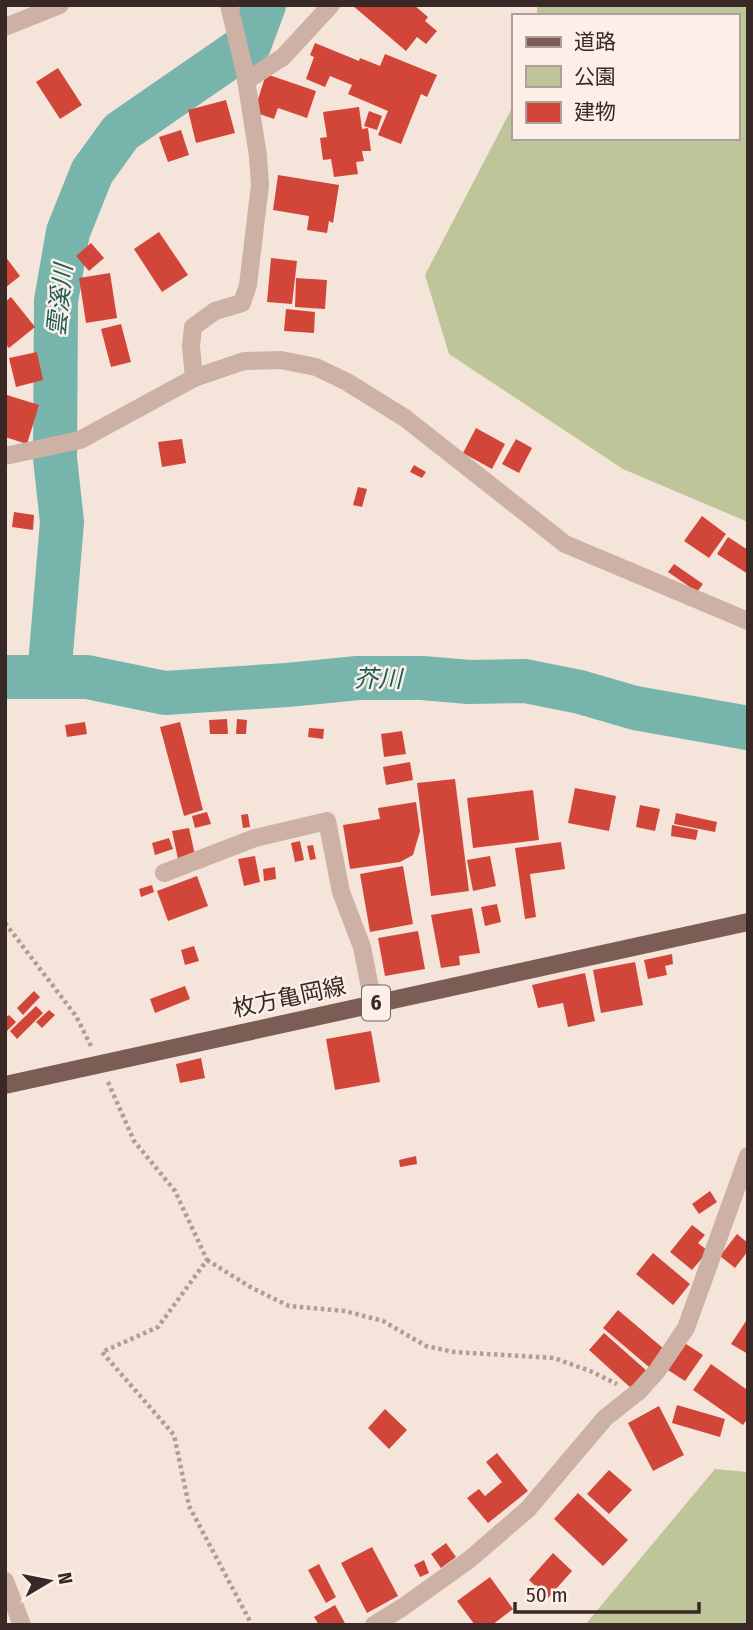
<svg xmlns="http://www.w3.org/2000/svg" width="753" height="1630" viewBox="0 0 753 1630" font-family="'Fira Sans Condensed','Noto Sans JP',sans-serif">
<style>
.green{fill:#bdc599}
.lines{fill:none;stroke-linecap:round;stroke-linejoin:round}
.river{stroke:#76b4ac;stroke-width:44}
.building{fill:#d2463a}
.path{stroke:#b99a8f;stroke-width:4.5;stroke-dasharray:3.5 3.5;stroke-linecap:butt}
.minor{stroke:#cdb1a5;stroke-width:18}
.primary{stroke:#7c5d56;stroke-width:18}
.labels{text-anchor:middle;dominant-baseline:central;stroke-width:5;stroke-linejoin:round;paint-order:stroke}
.shield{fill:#fbefe7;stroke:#726461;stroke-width:2}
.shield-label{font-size:21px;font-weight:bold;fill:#382927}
.street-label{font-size:23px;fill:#382927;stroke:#fbefe7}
.water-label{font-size:24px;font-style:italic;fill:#185e57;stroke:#fbefe7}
</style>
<rect width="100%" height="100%" fill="#f4e4da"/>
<g class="green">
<polygon points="537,5 748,5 748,522 623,469 449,354 425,275 513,106 513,138 737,138 737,16 537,16"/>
<polygon points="715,1469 748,1472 748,1625 585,1625"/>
</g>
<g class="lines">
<g class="river">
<polyline points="5,677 87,677 165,693 287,685 358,678 422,678 469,682 525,681 580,692 635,708 748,728"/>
<polyline points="49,677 62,522 55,458 56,301 68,232 92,172 121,132 250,43 264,5"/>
</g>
</g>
<g class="building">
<polygon points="352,5 414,5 428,17 425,21 437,31 426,44 417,37 406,51"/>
<polygon points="315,43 359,61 360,58 380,66 385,54 437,75 427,97 421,94 401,144 378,135 388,111 348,94 352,85 330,76 325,87 306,79 314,57 310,55"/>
<polygon points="58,68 82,105 60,119 36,82"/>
<polygon points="266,74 316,91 307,118 278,108 274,119 254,112"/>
<polygon points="226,100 235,133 196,143 188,110"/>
<polygon points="359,107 362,129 368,128 371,151 362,151 364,161 356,162 358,174 334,177 331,159 323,160 320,138 327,137 323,112"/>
<polygon points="369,111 382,116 377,130 364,126"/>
<polygon points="181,130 189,155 168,162 159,137"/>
<polygon points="278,175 339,185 333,223 329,221 327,233 307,230 309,216 273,210"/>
<polygon points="159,232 188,275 162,292 134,249"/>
<polygon points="91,243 104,258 89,271 76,256"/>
<polygon points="5,256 20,276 5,288"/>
<polygon points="271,258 297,261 292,304 267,302"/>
<polygon points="110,273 117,318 86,323 79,278"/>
<polygon points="296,278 327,280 325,309 295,307"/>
<polygon points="11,297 35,327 9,348 5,344 5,302"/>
<polygon points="286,309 315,312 314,333 284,331"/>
<polygon points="121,324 131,362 111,367 101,329"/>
<polygon points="37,352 43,380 16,387 9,358"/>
<polygon points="7,395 39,405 27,444 5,437 5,402"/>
<polygon points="476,428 505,444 492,469 463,453"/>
<polygon points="182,439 186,463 162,467 158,442"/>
<polygon points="516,439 532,448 519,473 502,464"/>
<polygon points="414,465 426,472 422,478 410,472"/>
<polygon points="358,487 367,489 362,507 353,505"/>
<polygon points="14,512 34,515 33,530 12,527"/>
<polygon points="702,516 726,534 709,558 684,541"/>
<polygon points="728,537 748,550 748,574 717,554"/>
<polygon points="674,564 703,584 697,592 668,572"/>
<polygon points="227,719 228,734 210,734 209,720"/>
<polygon points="237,719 247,720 246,734 236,734"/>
<polygon points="85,722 87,734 67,737 65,725"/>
<polygon points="180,722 203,810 184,816 160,727"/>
<polygon points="309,728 324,729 323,739 308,737"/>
<polygon points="402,731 406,754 384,757 381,734"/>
<polygon points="410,762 413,780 386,785 383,767"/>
<polygon points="455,779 469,891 431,896 417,783"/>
<polygon points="575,788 616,796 609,831 568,823"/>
<polygon points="533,790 539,840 473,848 467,798"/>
<polygon points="416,802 420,831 413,855 400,862 350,869 343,825 380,819 378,808"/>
<polygon points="640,805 660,809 655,831 636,827"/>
<polygon points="207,812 211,824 195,828 192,816"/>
<polygon points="676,813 717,822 715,832 674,824"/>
<polygon points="248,814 250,827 243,828 241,815"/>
<polygon points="672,825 698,830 696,840 671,836"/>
<polygon points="189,828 195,855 178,859 172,831"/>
<polygon points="169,838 173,849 155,855 152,843"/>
<polygon points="300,841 304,860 295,862 291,843"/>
<polygon points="561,842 565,869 530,874 536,917 525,919 515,848"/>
<polygon points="313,845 316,859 310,860 307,846"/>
<polygon points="255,856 260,882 244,886 238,859"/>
<polygon points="490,856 496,886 473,891 467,860"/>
<polygon points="403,866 413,924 370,932 360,874"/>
<polygon points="275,867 276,879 264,881 263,869"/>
<polygon points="197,876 208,906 168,921 157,891"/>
<polygon points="152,885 154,892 141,897 139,889"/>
<polygon points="497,904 501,922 485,926 481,907"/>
<polygon points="472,908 480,953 459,956 460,965 441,968 431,915"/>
<polygon points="418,931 425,969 385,976 378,938"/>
<polygon points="194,946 199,961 185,965 181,950"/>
<polygon points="672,954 673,964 665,966 667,975 648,979 644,960"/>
<polygon points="635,962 643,1005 601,1013 593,970"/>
<polygon points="585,973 595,1021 568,1027 563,1003 538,1008 532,985"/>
<polygon points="185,986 190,999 155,1013 150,999"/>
<polygon points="34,991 40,997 23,1015 17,1008"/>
<polygon points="36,1006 43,1013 17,1039 10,1031"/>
<polygon points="49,1010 55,1015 42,1028 36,1022"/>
<polygon points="9,1015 16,1022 5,1033 5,1018"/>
<polygon points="371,1031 380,1082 335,1090 326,1039"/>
<polygon points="201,1058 205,1078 180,1083 176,1064"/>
<polygon points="416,1156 417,1164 400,1167 399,1160"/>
<polygon points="710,1191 717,1202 699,1214 692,1204"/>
<polygon points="692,1225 705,1235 698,1243 708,1251 692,1270 670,1252"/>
<polygon points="737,1234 748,1243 748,1251 735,1268 720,1256"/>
<polygon points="653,1253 690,1284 673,1305 636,1274"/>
<polygon points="618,1310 664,1349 649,1367 603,1328"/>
<polygon points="748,1318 748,1354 731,1344"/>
<polygon points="604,1333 648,1372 632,1389 589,1350"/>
<polygon points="686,1344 703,1355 685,1381 668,1370"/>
<polygon points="711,1364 746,1389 748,1386 748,1418 743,1425 693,1390"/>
<polygon points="677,1405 725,1419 720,1437 672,1423"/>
<polygon points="659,1406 684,1455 653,1471 628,1423"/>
<polygon points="385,1409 407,1430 389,1449 368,1428"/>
<polygon points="497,1453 528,1491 488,1523 467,1498 479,1489 485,1496 502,1482 486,1462"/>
<polygon points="609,1470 632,1490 609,1514 587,1494"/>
<polygon points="578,1493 628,1540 603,1566 554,1519"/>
<polygon points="446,1543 456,1557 441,1568 431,1554"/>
<polygon points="372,1547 398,1596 367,1613 341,1563"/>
<polygon points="553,1553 572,1571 548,1598 529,1580"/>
<polygon points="424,1560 429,1573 420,1577 414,1565"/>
<polygon points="319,1564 336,1597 326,1603 308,1570"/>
<polygon points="490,1577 513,1609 492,1625 475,1625 457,1601"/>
<polygon points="335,1605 346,1625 319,1625 314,1617"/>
</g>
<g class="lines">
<g class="path">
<polyline points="5,923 76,1016 91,1046"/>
<polyline points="108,1082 134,1141 175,1191 207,1260 158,1327 102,1352 174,1435 189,1506 252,1625"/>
<polyline points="207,1260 252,1288 289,1306 345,1311 383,1321 426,1346 454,1352 554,1358 590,1371 617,1384"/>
</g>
<g class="minor">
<polyline points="5,27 60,5"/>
<polyline points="246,81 283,57 331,5"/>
<polyline points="194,378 191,346 193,327 215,311 242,303 248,285 260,185 258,156 245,73 229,5"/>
<polyline points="5,456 80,440 194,378 244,361 281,360 316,367 347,382 405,418 565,544 748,621"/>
<polyline points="164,873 255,838 327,821 341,892 362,947 373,1003"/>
<polyline points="5,1581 22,1625"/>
<polyline points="374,1625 403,1607 470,1559 528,1509 605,1418 639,1391 657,1371 686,1328 748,1156"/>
</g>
<polyline class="primary" points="5,1085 748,922"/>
</g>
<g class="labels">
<rect class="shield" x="362" y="985.5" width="28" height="35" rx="5"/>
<g class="shield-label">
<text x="376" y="1003">6</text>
</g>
<g class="street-label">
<text transform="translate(289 997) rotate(-12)">枚方亀岡線</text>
</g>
<g class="water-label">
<text transform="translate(60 300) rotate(-84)">雲溪川</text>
<text x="378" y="679">芥川</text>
</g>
</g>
<rect width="753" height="1630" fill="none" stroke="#382927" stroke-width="14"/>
<rect x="512" y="14" width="228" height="126" fill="#fbefe7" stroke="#ada09a" stroke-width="2"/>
<rect x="526" y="37" width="35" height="10" fill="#7c5d56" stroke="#ada09a" stroke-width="2"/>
<text x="574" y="49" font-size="21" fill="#382927">道路</text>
<rect x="526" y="66" width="35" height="21" fill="#bdc599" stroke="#ada09a" stroke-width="2"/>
<text x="574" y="84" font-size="21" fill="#382927">公園</text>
<rect x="526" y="102" width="35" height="21" fill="#d2463a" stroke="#ada09a" stroke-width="2"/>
<text x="574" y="119" font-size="21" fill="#382927">建物</text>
<g transform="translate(49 1581) rotate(80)" stroke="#fbefe7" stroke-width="5" paint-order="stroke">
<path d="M0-5L12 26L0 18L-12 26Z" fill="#382927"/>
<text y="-10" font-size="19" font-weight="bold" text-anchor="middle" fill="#382927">N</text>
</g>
<path d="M515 1602v10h184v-10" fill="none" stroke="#382927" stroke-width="3.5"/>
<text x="526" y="1602" font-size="21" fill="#382927" stroke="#fbefe7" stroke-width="5" paint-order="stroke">50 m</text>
</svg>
